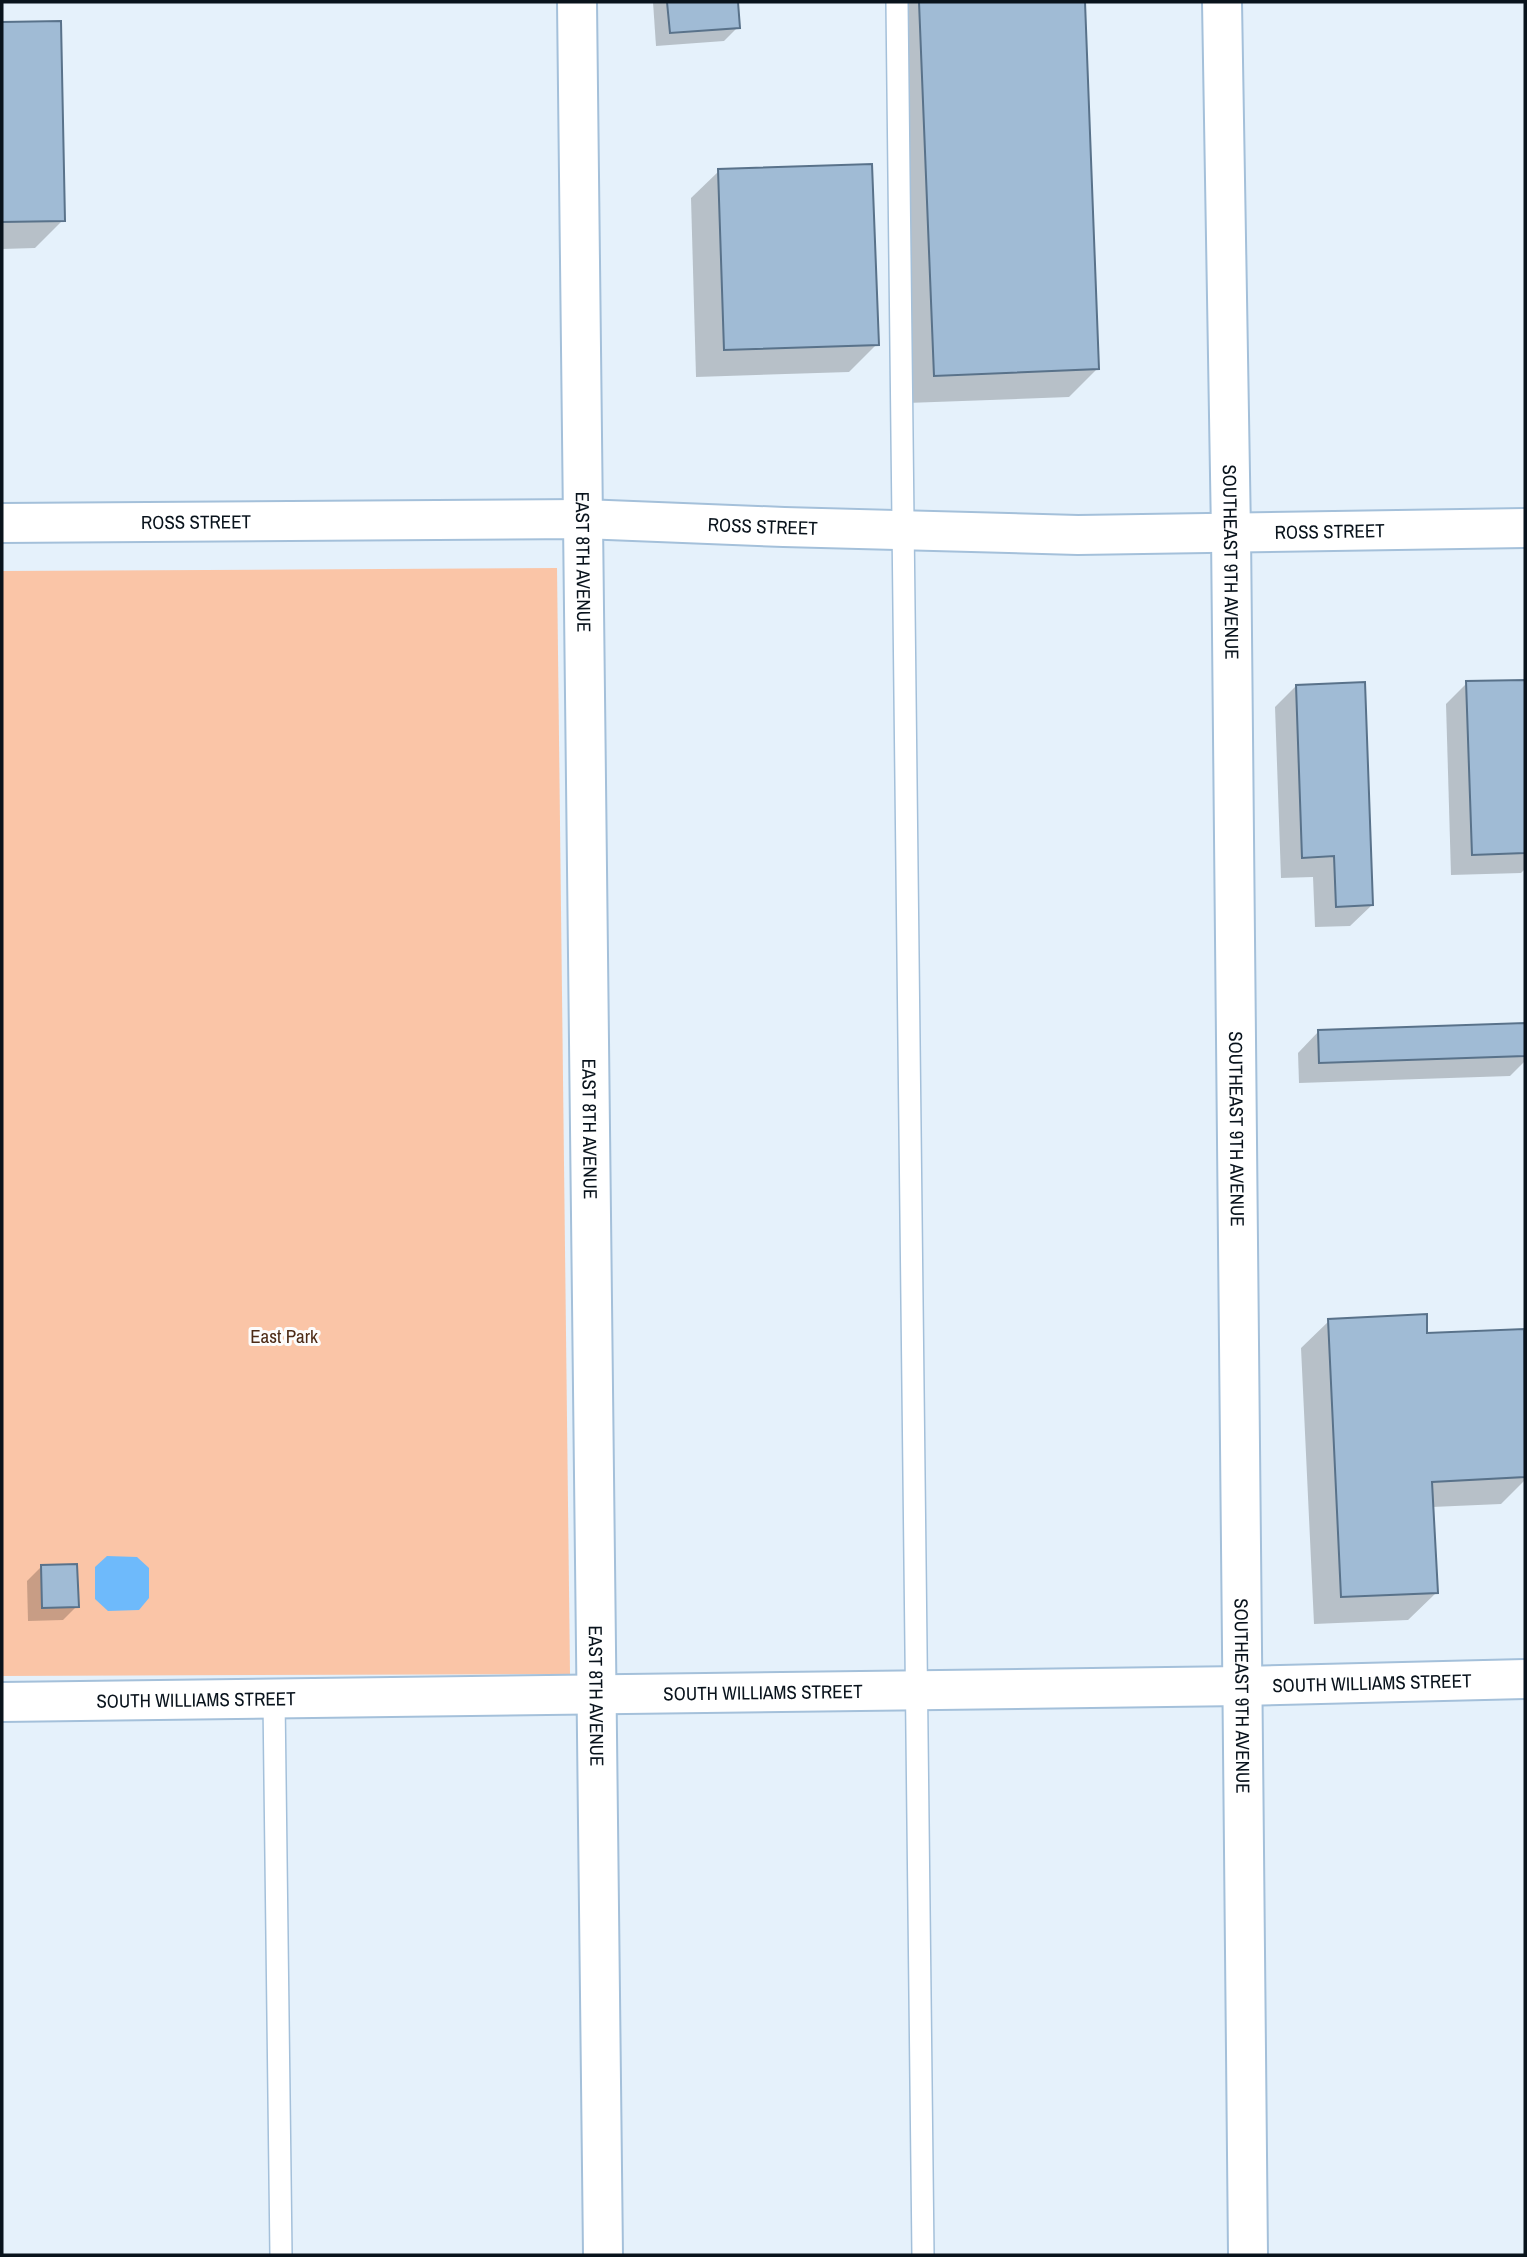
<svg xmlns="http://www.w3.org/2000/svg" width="1527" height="2257" viewBox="0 0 1527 2257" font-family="'Archivo Narrow',sans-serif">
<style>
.green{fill:#fac5a7}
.water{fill:#6ebafb}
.shadow{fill:#0003}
.building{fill:#a0bbd5;stroke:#59728a;stroke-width:2}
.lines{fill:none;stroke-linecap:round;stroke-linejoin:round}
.service-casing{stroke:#a4c0da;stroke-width:24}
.minor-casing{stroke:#a4c0da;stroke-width:42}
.tertiary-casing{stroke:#a4c0da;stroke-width:42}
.secondary-casing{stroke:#a4c0da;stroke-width:42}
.service{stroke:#fff;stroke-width:21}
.minor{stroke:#fff;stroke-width:38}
.tertiary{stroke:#fff;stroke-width:38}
.secondary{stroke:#fff;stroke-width:38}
.labels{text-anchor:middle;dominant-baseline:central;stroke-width:6;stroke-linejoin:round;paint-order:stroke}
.street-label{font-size:19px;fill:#09131c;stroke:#fcfcfc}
.park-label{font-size:19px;fill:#4d2b16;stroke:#fcfcfc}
</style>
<rect width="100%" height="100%" fill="#e5f1fb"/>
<polygon class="green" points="557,568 570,1674 2,1676 2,571"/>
<polygon class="water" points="107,1556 137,1557 149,1568 149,1598 139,1610 108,1611 95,1599 95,1567"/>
<g class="shadow">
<polygon points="653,2 736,2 738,27 724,41 656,46"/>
<polygon points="891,2 1083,2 1097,369 1069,397 907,403"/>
<polygon points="2,23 60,23 63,220 35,248 2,249"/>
<polygon points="719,171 877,344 849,372 696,377 691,198"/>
<polygon points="1525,681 1525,869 1521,873 1451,875 1446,704 1467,683"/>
<polygon points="1296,686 1372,905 1350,926 1315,927 1313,877 1281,878 1275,707"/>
<polygon points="1525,1025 1525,1061 1510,1076 1299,1083 1298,1053 1319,1031"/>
<polygon points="1329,1321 1426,1335 1522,1331 1525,1480 1501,1504 1432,1507 1436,1593 1408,1620 1314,1624 1301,1348"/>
<polygon points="41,1567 77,1606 63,1620 28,1621 27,1581"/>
</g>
<g class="building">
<polygon points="667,2 738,2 740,28 670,33"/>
<polygon points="919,2 1085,2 1099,369 934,376"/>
<polygon points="61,21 65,221 2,222 2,22"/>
<polygon points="872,164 879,345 724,350 718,169"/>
<polygon points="1525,680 1525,853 1472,855 1466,681"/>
<polygon points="1365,682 1373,905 1336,907 1334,856 1302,858 1296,685"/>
<polygon points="1525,1023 1525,1056 1319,1063 1318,1030"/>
<polygon points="1427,1314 1427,1333 1524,1329 1525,1477 1432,1482 1438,1593 1341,1597 1328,1319"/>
<polygon points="77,1564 79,1607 42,1608 41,1565"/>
</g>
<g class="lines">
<defs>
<g id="service">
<polyline points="897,2 923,2255"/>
<polyline points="274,1699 281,2255"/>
</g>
<g id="minor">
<path id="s1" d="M 1222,2 L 1231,533 L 1248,2255"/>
<path id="s2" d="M 2,1702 L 1242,1686 L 1525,1679"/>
</g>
<g id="tertiary">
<path id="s3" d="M 577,2 L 603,2255"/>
</g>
<g id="secondary">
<path id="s4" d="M 2,523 L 583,519 L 784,527 L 1078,535 L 1525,528"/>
</g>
</defs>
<use href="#service" class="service-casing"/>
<use href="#minor" class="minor-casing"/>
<use href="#tertiary" class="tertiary-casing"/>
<use href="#secondary" class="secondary-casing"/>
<use href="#service" class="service"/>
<use href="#minor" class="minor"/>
<use href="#tertiary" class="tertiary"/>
<use href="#secondary" class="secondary"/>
</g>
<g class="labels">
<g class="street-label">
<text stroke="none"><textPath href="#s4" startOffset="194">ROSS STREET</textPath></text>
<text stroke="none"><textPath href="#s4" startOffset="761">ROSS STREET</textPath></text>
<text stroke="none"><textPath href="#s4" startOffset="1328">ROSS STREET</textPath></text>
<text stroke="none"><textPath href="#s3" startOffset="560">EAST 8TH AVENUE</textPath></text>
<text stroke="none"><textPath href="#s1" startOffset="560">SOUTHEAST 9TH AVENUE</textPath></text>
<text stroke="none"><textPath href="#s1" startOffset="1127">SOUTHEAST 9TH AVENUE</textPath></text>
<text stroke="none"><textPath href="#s3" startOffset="1127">EAST 8TH AVENUE</textPath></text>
<text stroke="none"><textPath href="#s2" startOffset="1370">SOUTH WILLIAMS STREET</textPath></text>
<text stroke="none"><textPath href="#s2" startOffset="761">SOUTH WILLIAMS STREET</textPath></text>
<text stroke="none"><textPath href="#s3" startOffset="1694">EAST 8TH AVENUE</textPath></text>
<text stroke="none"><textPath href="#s1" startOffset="1694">SOUTHEAST 9TH AVENUE</textPath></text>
<text stroke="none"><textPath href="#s2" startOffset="194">SOUTH WILLIAMS STREET</textPath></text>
</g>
<g class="park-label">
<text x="284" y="1336">East Park</text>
</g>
</g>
<rect width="1527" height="2257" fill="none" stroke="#09131c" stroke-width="7"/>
</svg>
